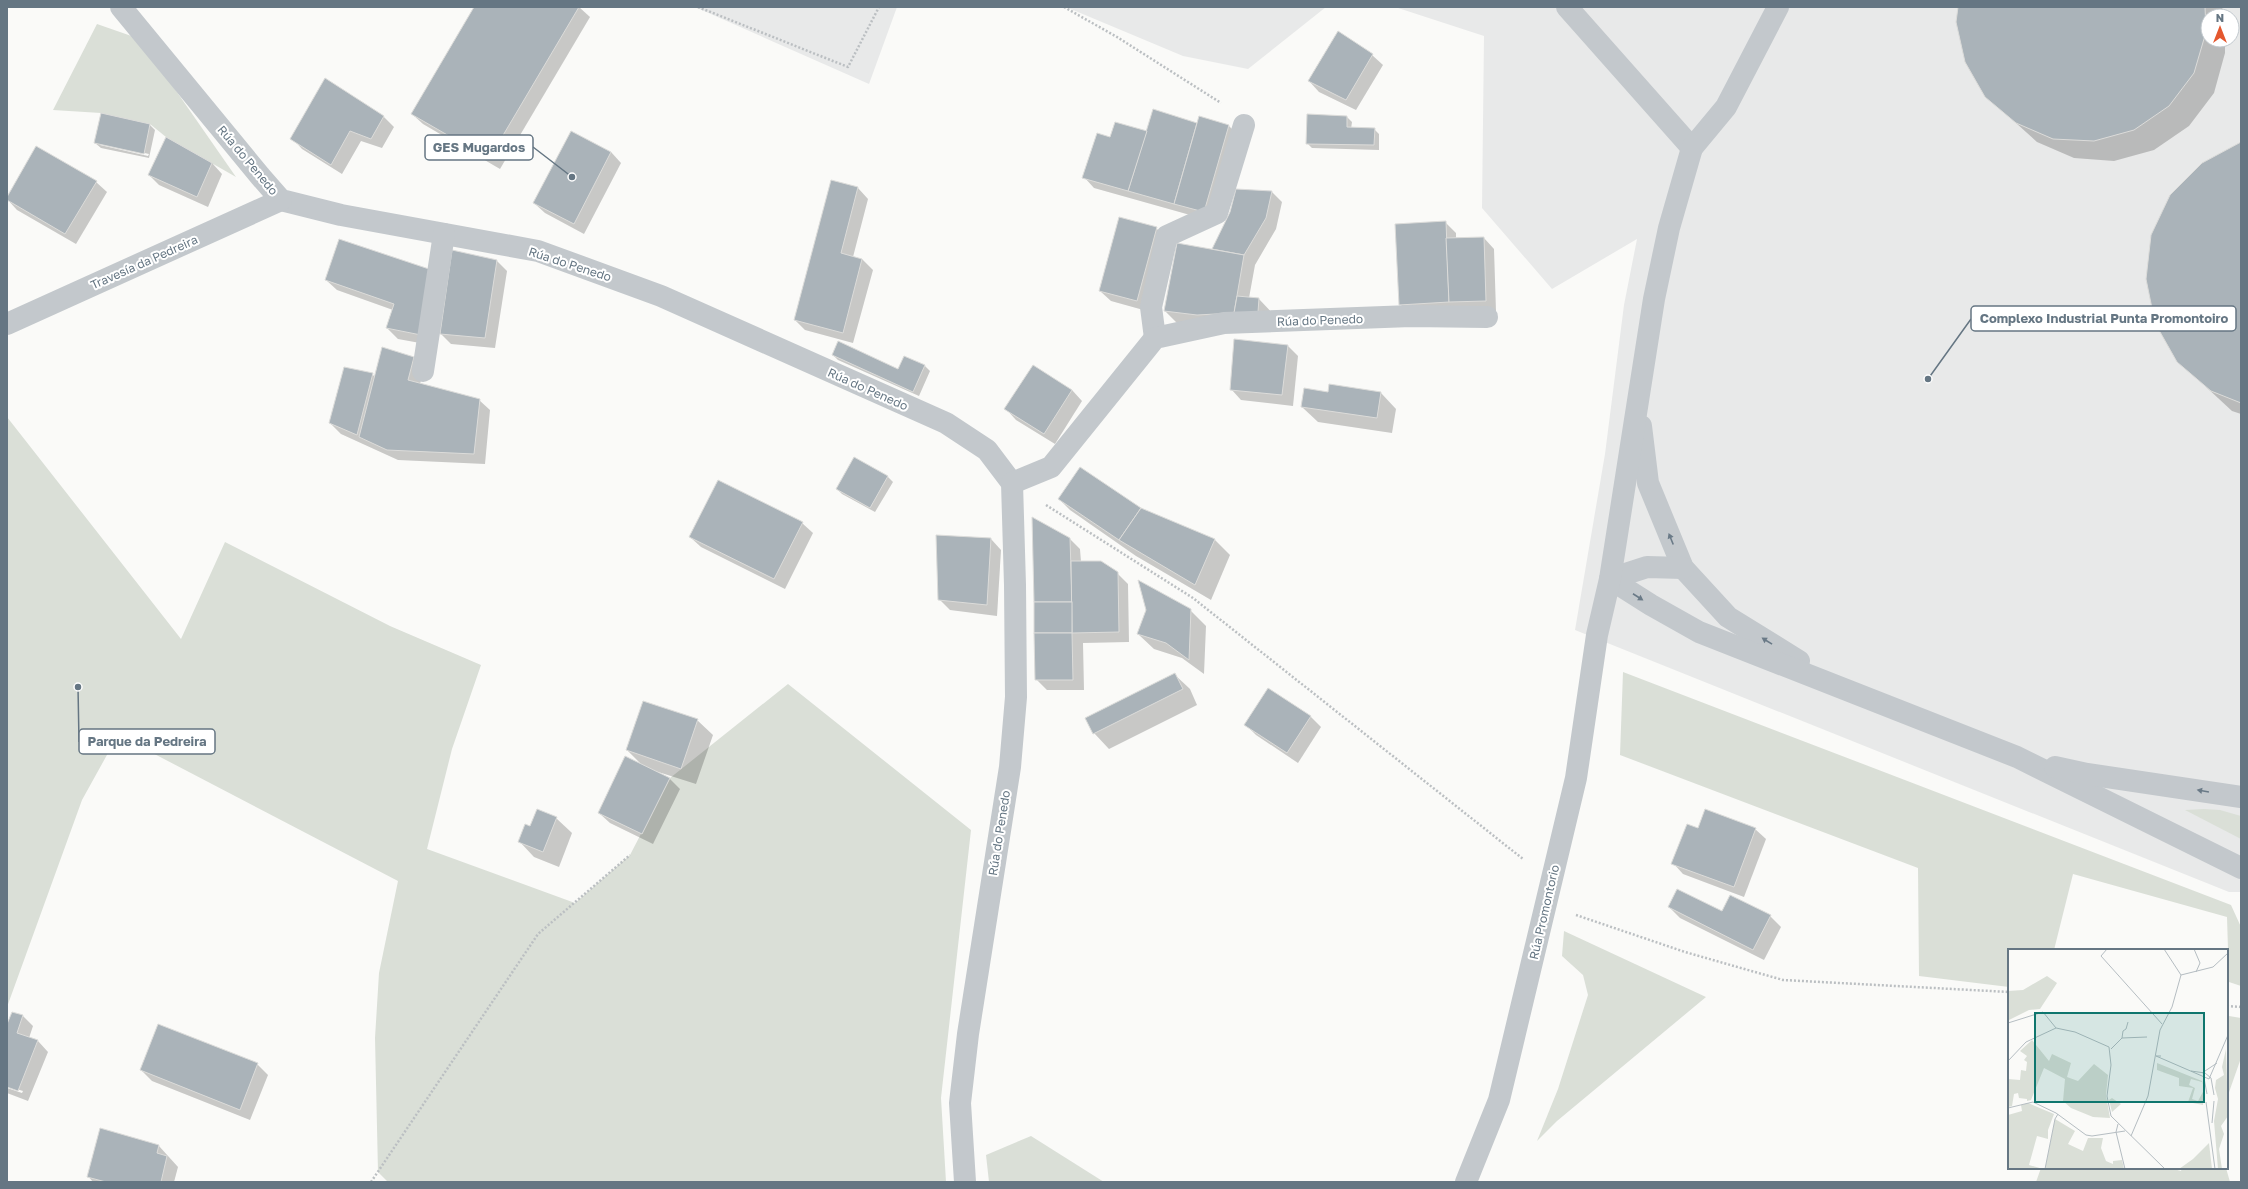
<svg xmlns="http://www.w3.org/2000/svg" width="2248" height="1189" viewBox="0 0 2248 1189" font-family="'Golos Text',sans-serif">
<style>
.built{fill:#e8e9e9;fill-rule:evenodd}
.green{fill:#dadfd7}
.shadow{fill:#0003;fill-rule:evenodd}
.building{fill:#aab3b9;stroke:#dcdcda}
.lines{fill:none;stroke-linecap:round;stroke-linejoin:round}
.path{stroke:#bbbfc2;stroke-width:2.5;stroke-dasharray:2 2;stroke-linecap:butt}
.minor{stroke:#c3c8cc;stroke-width:22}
.oneway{fill:#6a7a87}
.labels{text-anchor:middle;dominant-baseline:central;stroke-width:4;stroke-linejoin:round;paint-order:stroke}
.street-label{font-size:12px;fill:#657683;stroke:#fff}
.inset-road{fill:none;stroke:#b5bdc2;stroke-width:1}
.view{fill:#0f766e;fill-opacity:0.15;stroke:#0f766e;stroke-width:2}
.inset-edge{fill:none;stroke:#657683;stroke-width:2}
.leader{fill:none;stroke:#657683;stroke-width:1.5}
.callout-dot{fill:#657683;stroke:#fff;stroke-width:1.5}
.callout{fill:#fff;stroke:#657683;stroke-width:1.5}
.callout-label{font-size:13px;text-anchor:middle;font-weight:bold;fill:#657683}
</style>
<rect width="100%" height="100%" fill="#fafaf8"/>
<g class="built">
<polygon points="695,7 897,7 869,84"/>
<polygon points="1066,7 1326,7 1248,69 1183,56"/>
<path d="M 1395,7 L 2241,7 L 2241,892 L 2229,892 L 1575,630 L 1605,454 L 1624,305 L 1637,239 L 1552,289 L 1482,208 L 1484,36 ZM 2208,16 L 2232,16 L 2232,40 L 2208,40 Z"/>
</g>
<g class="green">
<polygon points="97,24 140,39 236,177 166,137 150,124 101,113 53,110"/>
<polygon points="7,417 181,639 225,542 390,626 481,665 452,749 427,849 575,903 630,855 670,778 788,684 971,830 941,1098 946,1182 388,1182 378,1172 375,1038 379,973 398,881 118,735 82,800 7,1007"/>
<polygon points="1623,672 2231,905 2241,927 2241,986 2229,982 2227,917 2073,874 2054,950 2009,950 2009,987 1919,976 1918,868 1620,755"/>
<polygon points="2204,809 2220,810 2241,816 2241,839 2185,810"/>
<polygon points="1564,931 1706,997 1557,1121 1537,1141 1558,1089 1588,995 1583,975 1562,956"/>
<polygon points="2229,1016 2241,1018 2241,1058 2227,1098"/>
<polygon points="1031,1136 1104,1182 989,1182 986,1155"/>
<polygon points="2041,1168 2170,1168 2181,1171 2182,1168 2226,1168 2230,1182 2036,1182"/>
</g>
<g class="shadow">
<polygon points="476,7 579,7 590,17 500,169 423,124 412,114"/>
<polygon points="1959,7 2222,7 2224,16 2208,16 2208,40 2225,40 2225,53 2214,93 2189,126 2154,150 2114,161 2074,158 2037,142 1986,96"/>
<polygon points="1372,55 1383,65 1356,110 1319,92 1309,81"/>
<polygon points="1153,110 1198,124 1229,126 1239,136 1215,222 1094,188 1084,177 1147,133"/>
<polygon points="383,116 394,127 382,148 361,141 342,174 302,149 292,138"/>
<polygon points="1347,117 1352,122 1351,129 1374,129 1379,134 1379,150 1312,148 1307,143"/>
<path d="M 149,124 L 155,130 L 149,158 L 101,148 L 95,143 ZM 100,143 L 149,154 L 148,156 L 100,145 Z"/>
<polygon points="2241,143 2241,414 2232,411 2178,361"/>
<polygon points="611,152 621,163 584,234 545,213 534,203"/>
<polygon points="212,163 222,174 208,207 159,185 149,175"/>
<polygon points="831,181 858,188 868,199 853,257 862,259 873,270 853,343 805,330 795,320"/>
<polygon points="96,182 107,192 76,244 17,210 7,199"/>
<polygon points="1272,192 1282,202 1276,229 1255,265 1249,298 1259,299 1274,315 1208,325 1176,322 1165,311 1213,250 1231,212"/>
<polygon points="1445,222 1456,233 1456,239 1484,238 1494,249 1496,311 1411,315 1400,304"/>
<polygon points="1156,228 1167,239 1147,311 1111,301 1100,291"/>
<polygon points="340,240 431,345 398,339 387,328 393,310 337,290 326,280"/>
<polygon points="497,261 507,271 495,348 451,344 441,334"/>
<polygon points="1288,346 1298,356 1293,406 1241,400 1231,389"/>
<polygon points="833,355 898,370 904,357 925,366 930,371 919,396 838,360"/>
<polygon points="413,358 424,368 420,384 479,400 490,410 485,464 398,460 341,434 330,423 372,374 375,377"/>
<polygon points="1033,366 1072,390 1082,401 1055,444 1016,420 1006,409"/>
<polygon points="1328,393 1381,393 1396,409 1392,433 1318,422 1302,407"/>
<polygon points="887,476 893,482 875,512 842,494 837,489"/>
<polygon points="1059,499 1142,510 1215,540 1230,555 1211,600 1136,556 1070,510"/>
<polygon points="802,523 813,533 785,589 701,547 690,537"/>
<polygon points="1069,538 1080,549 1081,562 1117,573 1128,584 1129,642 1083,643 1084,690 1047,690 1036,679"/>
<polygon points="991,539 1001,550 997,616 950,610 939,599"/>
<polygon points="1190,610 1206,626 1204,674 1182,658 1154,649 1138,634"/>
<polygon points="1174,674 1190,689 1197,705 1109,749 1094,733"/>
<polygon points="1310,716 1321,727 1298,763 1256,735 1246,725"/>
<polygon points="697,720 713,735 696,784 652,770 669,778 680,789 653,844 610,823 599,813 642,765 627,750"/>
<polygon points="556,818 572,833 559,867 534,857 519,841 530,827"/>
<polygon points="1698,829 1755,829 1766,839 1744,897 1683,874 1673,863"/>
<polygon points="1669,907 1770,916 1781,927 1764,960 1680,918"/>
<polygon points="23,1016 33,1026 29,1038 38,1041 48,1052 28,1101 7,1093 7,1088 22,1093 23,1091 7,1086 7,1026"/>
<polygon points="257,1064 268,1075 250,1120 152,1081 141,1070"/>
<polygon points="101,1130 159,1146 178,1167 174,1182 93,1182 88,1176"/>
</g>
<g class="building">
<polygon points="474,7 579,7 489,159 411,114"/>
<polygon points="1958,7 2205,7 2206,32 2194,73 2169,106 2134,130 2094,141 2053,139 2016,123 1985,97 1965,62 1956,22"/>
<polygon points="1338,31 1373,54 1346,100 1308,81"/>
<polygon points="325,78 384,116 371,139 350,131 331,165 290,139"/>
<polygon points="1153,109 1197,123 1174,204 1128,191"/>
<polygon points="101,113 150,124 144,154 94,143"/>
<polygon points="1307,114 1347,116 1347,127 1375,128 1374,145 1306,144"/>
<polygon points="1199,116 1229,125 1204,212 1174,204"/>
<polygon points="1115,122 1147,131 1128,191 1082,178 1097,133 1110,137"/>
<polygon points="571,131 611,152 574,224 533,203"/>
<polygon points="166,137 212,163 197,197 148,175"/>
<polygon points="2241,142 2241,403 2211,391 2177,362 2155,323 2146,279 2151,235 2170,195 2202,163"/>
<polygon points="36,146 97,181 65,234 7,200 7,197"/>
<polygon points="831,180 858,187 841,253 862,259 843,333 794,320"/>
<polygon points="1236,189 1272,191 1266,218 1244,255 1212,249 1230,212"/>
<polygon points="1119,217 1157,227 1137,301 1099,291"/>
<polygon points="1446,221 1449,302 1399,305 1395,224"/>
<polygon points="1484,237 1486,301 1449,302 1446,238"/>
<polygon points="339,239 429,269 421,335 386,328 394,304 325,280"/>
<polygon points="1177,243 1244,255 1234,313 1197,315 1164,311"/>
<polygon points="452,250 497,260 485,338 440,334"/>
<polygon points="1237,296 1259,298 1258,312 1234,313"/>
<polygon points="1234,339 1288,345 1282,395 1230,390"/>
<polygon points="838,341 898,369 904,356 925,365 913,392 832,355"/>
<polygon points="382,347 414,357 408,380 480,399 474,454 387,450 359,437"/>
<polygon points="1033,365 1072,390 1044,434 1004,409"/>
<polygon points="344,367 373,373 357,435 329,423"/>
<polygon points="1329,384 1381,392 1377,418 1301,407 1304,388 1328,392"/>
<polygon points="854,457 888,476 870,508 836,489"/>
<polygon points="1080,467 1141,508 1119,540 1058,499"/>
<polygon points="718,480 803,522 774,579 689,537"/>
<polygon points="1141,508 1215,539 1195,585 1119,540"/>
<polygon points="1032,517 1070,538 1072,602 1034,602"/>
<polygon points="936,535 991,538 987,605 938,600"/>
<polygon points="1071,561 1101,561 1118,572 1119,632 1072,633"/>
<polygon points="1138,580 1191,609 1189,660 1166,643 1137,634 1146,610"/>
<rect x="1034" y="602" width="38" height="31"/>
<polygon points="1034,633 1072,633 1073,680 1035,680"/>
<polygon points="1175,673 1183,689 1093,734 1085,718"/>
<polygon points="1268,688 1311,716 1287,753 1244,725"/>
<polygon points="643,701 698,719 681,769 626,750"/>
<polygon points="625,756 670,778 642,834 598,813"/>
<polygon points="537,809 557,817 543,852 518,842 525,824 530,826"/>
<polygon points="1705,809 1756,828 1734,887 1671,864 1687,824 1698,828"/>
<polygon points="1677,889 1722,911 1730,895 1771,915 1753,950 1668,907"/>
<polygon points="12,1012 23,1015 17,1033 38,1040 18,1091 7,1087 7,1024"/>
<polygon points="158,1024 258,1063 240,1110 140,1070"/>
<polygon points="100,1128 159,1145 157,1153 167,1156 161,1182 106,1182 87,1177"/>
</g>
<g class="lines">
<g class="path">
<polyline points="698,7 848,67 879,7"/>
<polyline points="1064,7 1117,37 1221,103"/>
<polyline points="1046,505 1193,598 1523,859"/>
<polyline points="1576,915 1685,952 1783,980 2009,992"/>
<polyline points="2227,1006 2241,1007"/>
<polyline points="371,1182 538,934 630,855"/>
</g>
<g class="minor">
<polyline points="121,7 260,176 281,200 341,215 538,251 661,296 946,423 987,450 1012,483 1015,585 1016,697 1010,767 968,1034 960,1103 965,1182"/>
<polyline points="1567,7 1692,148"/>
<polyline points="7,324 281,200"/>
<polyline points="1155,338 1151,307 1167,236 1217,213 1244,125"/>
<polyline points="423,371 444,234"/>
<polyline points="1641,426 1648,483 1683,568 1728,617 1799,661"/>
<polyline points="1012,483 1051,467 1155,338 1224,323 1411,316 1487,317"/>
<polyline points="1683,568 1647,567 1610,579 1651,605 1699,632 2017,757 2241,868"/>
<polyline points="2055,767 2087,774 2241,797"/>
<polyline points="1466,1182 1499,1100 1576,778 1597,635 1610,579 1654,299 1669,228 1692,148 1726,107 1778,7"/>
</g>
</g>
<defs><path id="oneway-solid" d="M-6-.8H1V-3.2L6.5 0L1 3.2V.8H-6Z"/></defs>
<g class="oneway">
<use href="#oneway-solid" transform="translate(1671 539) rotate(-112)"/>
<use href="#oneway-solid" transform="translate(1638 597) rotate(33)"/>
<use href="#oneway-solid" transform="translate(1767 641) rotate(-148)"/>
<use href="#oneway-solid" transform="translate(2203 791) rotate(-170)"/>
</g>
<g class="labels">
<g class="street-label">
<text transform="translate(248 160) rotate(50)">Rúa do Penedo</text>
<text transform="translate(144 262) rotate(-24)">Travesía da Pedreira</text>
<text transform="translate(570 264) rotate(18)">Rúa do Penedo</text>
<text transform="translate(1320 320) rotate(-2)">Rúa do Penedo</text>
<text transform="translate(868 389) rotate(24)">Rúa do Penedo</text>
<text transform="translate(999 833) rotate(-81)">Rúa do Penedo</text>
<text transform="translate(1544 912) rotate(-77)">Rúa Promontorio</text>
</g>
</g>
<g transform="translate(2008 949)">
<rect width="220" height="220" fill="#fafaf8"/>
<path d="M 39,27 L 49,34 L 32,60 L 21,61 L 1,71 L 0,42 L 15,41 ZM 24,91 L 41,112 L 44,105 L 63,114 L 59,128 L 70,132 L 86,115 L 100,126 L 98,146 L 102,169 L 85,168 L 63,159 L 55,152 L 57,130 L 36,119 L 23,151 L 19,152 L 19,150 L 11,149 L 10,144 L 6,145 L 4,157 L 0,158 L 0,130 L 12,131 L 13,121 L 18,122 L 19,113 L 16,111 L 19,107 L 12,102 ZM 218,100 L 220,167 L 213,177 L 216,185 L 211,200 L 214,220 L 210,220 L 206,172 L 210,150 L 207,139 L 208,131 L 216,126 L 214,118 ZM 149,114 L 194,132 L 196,138 L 194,133 L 183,130 L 181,136 L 187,139 L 184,150 L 190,152 L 196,141 L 195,156 L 180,153 L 185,139 L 171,137 L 171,129 L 149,121 ZM 104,149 L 113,155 L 104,163 L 101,151 ZM 20,154 L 46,165 L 40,181 L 40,190 L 29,187 L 21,216 L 35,220 L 0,220 L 0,166 L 14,162 L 13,156 ZM 47,170 L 67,182 L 60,195 L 75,202 L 80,189 L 95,189 L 93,199 L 98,212 L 105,215 L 105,212 L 114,211 L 116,220 L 37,220 ZM 201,194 L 204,220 L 171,220 L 185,210 Z" fill="#dadfd7"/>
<path class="inset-road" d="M 99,0 L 93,7 L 154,75M 156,0 L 173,26M 186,0 L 192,14 L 188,23M 0,74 L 35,63 L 48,79 L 67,83 L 101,98 L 103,116 L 99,147 L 103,167 L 157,220M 114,89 L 139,88M 103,100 L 114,89 L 115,82 L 118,80 L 120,73M 153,107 L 148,107 L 201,130 L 220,86M 0,112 L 18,93 L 48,79M 183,122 L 197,124 L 203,129 L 206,146M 194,124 L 209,114M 196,129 L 199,145M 198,153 L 207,220M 0,159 L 25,153 L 48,164 L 78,186 L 84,187 L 117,182M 204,174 L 206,152M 110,175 L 108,183 L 117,220M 123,187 L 140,147 L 152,81 L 164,58 L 173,26 L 205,18 L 220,4M 37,220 L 47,170 L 50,165"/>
<path class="view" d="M 27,64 L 196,64 L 196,153 L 27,153 Z"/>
<rect width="220" height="220" class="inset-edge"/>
</g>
<path class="leader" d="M572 177L533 147M1928 379L1971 319M78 687L79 742"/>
<g class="callout-dot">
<circle cx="572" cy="177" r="4"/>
<circle cx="1928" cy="379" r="4"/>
<circle cx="78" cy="687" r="4"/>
</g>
<g class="callout">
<rect x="425" y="135" width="108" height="25" rx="4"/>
<rect x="1971" y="306" width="265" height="25" rx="4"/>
<rect x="79" y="729" width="136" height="25" rx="4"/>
</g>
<g class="callout-label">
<text x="479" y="152">GES Mugardos</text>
<text x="2104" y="323">Complexo Industrial Punta Promontoiro</text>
<text x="147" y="746">Parque da Pedreira</text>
</g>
<rect width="2248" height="1189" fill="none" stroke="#657683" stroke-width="16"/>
<g transform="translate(2220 28)"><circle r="19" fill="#ffffff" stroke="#c1c8cd"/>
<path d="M0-3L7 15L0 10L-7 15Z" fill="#e4572e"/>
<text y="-6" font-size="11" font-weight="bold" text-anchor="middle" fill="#657683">N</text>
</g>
</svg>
